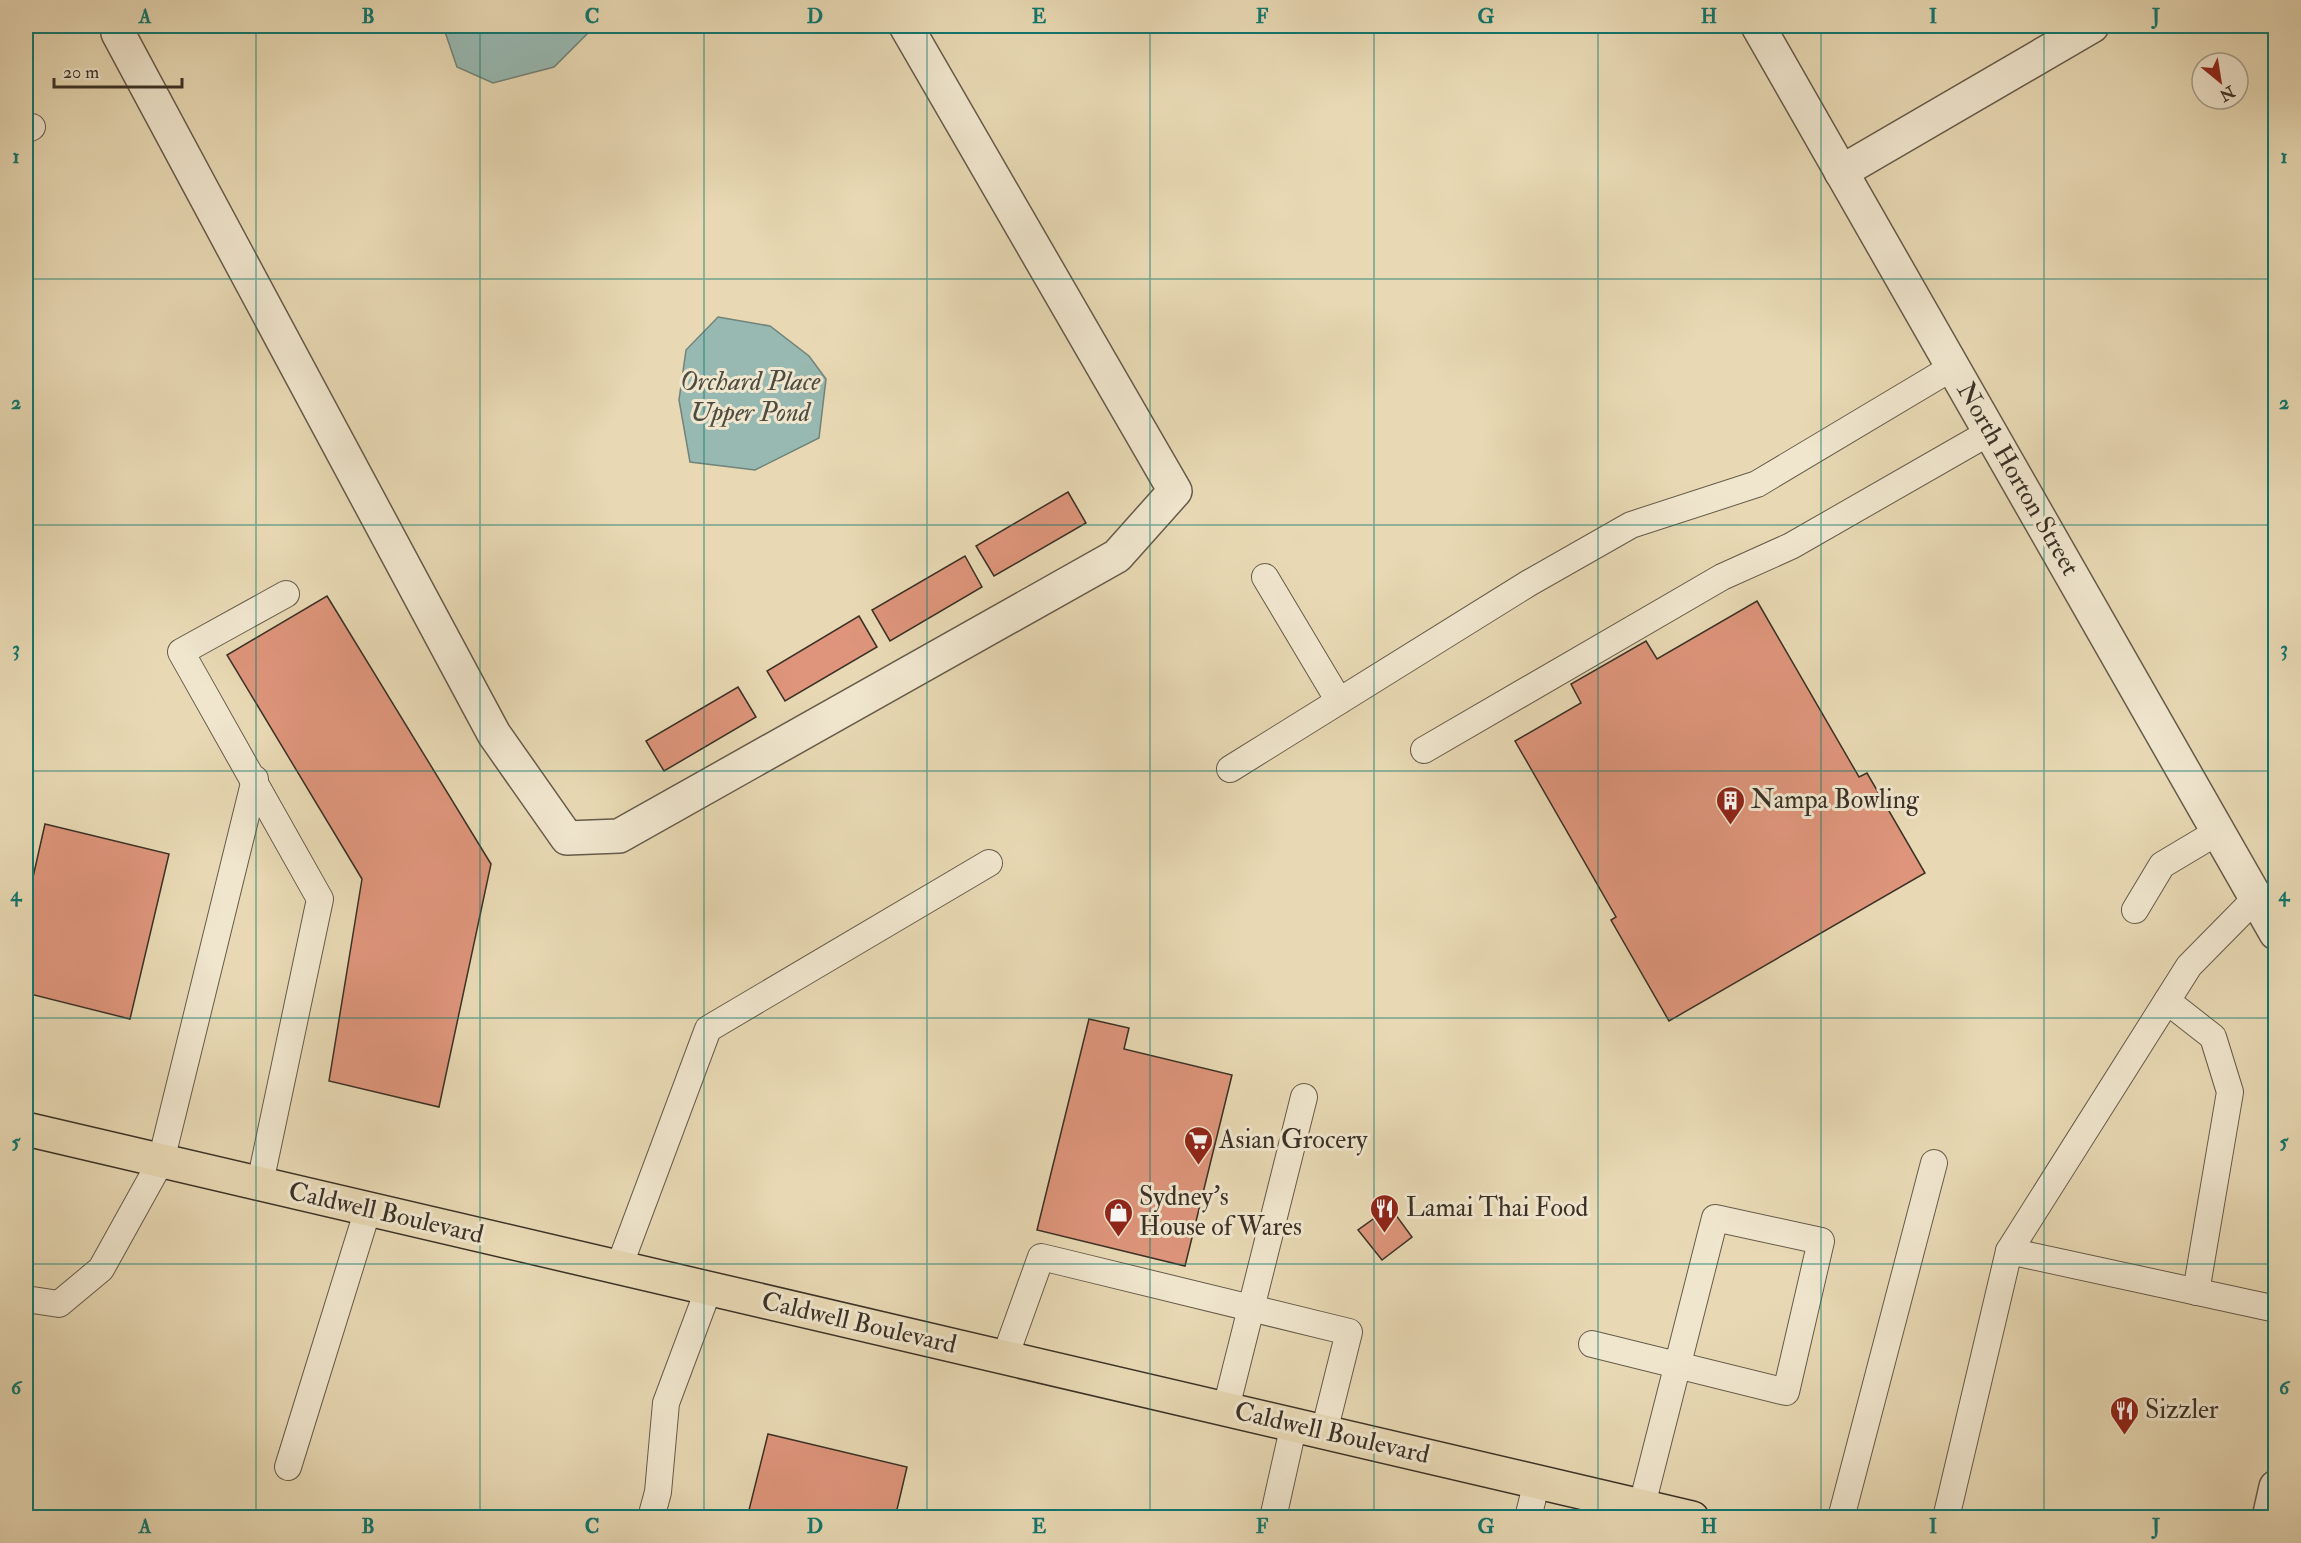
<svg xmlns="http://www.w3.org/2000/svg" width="2301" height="1543" viewBox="0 0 2301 1543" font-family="'IM FELL Double Pica',serif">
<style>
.water{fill:#98b9b2;stroke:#72837a;stroke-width:1.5}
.building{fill:#de957b;stroke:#3a3126;stroke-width:1.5}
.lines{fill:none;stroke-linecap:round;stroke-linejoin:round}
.service-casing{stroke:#665b4a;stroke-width:28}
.minor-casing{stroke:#665b4a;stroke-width:36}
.primary-casing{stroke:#3a3126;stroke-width:36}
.service{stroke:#f0e6ce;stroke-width:26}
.minor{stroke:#f0e6ce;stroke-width:33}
.primary{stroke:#e8d9b4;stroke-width:33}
.grid{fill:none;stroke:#0f766e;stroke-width:1.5;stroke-opacity:0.55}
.labels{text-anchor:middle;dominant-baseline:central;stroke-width:6;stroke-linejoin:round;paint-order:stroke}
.street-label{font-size:26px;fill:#3a3126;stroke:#f0e6ce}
.poi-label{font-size:26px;fill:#3a3126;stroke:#f0e6ce;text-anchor:start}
.water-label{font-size:27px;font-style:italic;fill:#4d4c42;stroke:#f0e6ce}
.neatline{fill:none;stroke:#0f766e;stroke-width:2}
.grid-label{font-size:20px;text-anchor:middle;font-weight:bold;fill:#0f766e}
</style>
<rect width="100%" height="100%" fill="#e8d9b4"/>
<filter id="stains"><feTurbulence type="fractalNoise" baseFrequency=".00333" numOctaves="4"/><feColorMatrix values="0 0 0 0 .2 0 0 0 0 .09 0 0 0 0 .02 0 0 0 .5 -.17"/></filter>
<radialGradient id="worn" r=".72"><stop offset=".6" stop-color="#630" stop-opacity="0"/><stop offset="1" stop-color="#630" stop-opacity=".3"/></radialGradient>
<g class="water">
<polygon points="443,26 595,26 554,67 493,83 457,67"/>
<polygon points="718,317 770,326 809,356 826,379 819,438 755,470 690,462 679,400 686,350"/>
</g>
<g class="building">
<polygon points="1068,492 1086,523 994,576 976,546"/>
<polygon points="965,556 982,587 890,641 872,610"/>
<polygon points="327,596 491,864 439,1107 329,1081 362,879 227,655"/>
<polygon points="1757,601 1859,777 1867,773 1925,873 1669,1021 1611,920 1616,917 1515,741 1581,703 1571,684 1646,641 1657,659"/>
<polygon points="859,616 877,647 785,701 767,671"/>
<polygon points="738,687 756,717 664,771 646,741"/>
<polygon points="45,824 169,854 130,1019 26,993 26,908"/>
<polygon points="1089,1019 1129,1028 1124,1049 1232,1075 1185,1266 1037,1230"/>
<polygon points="1390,1207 1412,1237 1382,1260 1358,1230"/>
<polygon points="768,1434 907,1467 895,1518 747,1518"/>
</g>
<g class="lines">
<defs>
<g id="service">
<polyline points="26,130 32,127"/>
<polyline points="1265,577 1339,701"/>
<polyline points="1424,750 1722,577 1791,546 1990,432"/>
<polyline points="1230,769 1529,583 1631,525 1757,484 1953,367"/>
<polyline points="2135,910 2162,865 2219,831"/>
<polyline points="2167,1001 2213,1037 2230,1092 2196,1292"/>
<polyline points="260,1183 320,899 181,652 286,594"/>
<polyline points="2009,1251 2276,1309"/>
<polyline points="619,1267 708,1029 989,863"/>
<polyline points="26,1299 59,1304 101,1269 161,1161 255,779"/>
<polyline points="1592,1344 1786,1392 1821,1241 1715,1218 1642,1505"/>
<polyline points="1005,1357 1041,1257 1062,1262 1349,1332 1324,1432"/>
<polyline points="1226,1408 1304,1097"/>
<polyline points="288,1467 368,1209"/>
<polyline points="651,1518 658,1492 666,1403 709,1288"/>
<polyline points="1273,1518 1294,1424"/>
<polyline points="1528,1518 1537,1481"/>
<polyline points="1841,1518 1934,1163"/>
<polyline points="1946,1518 2009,1251 2189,966 2256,898"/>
</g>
<g id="minor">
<polyline points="121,26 118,33 494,734 567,838 619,836 1117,556 1175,491 906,26"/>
<polyline points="1758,26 2276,933"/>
<polyline points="1841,172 2092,26"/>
<polyline points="2269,1518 2276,1487"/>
</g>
<polyline id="primary" points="26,1129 1692,1518"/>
</defs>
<use href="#service" class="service-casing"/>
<use href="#minor" class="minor-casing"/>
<use href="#primary" class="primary-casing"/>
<use href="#service" class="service"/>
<use href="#minor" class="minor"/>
<use href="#primary" class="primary"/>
</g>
<path class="grid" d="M 256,26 L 256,1518M 480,26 L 480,1518M 704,26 L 704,1518M 927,26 L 927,1518M 1150,26 L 1150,1518M 1374,26 L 1374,1518M 1598,26 L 1598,1518M 1821,26 L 1821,1518M 2044,26 L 2044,1518M 26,279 L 2276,279M 26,525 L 2276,525M 26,771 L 2276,771M 26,1018 L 2276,1018M 26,1264 L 2276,1264"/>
<defs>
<symbol id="building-pin" viewBox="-11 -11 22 30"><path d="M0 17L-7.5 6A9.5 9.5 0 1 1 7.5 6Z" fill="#8f2418" stroke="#f0e6ce"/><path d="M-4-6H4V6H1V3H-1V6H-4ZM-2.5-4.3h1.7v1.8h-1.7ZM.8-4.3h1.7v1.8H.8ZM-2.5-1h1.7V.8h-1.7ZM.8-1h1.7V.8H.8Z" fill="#fff"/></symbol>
<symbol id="supermarket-pin" viewBox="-11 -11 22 30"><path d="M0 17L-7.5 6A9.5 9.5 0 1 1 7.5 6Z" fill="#8f2418" stroke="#f0e6ce"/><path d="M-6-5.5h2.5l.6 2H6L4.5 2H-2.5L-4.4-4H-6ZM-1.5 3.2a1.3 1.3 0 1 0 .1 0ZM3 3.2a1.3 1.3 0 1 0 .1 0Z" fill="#fff"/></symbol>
<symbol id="restaurant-pin" viewBox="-11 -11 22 30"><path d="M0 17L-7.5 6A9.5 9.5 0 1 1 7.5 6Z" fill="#8f2418" stroke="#f0e6ce"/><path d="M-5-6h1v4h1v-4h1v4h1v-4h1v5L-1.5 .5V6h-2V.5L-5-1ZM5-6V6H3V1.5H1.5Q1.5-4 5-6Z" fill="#fff"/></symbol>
<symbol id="shop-pin" viewBox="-11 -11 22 30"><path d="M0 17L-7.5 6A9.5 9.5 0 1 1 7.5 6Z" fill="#8f2418" stroke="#f0e6ce"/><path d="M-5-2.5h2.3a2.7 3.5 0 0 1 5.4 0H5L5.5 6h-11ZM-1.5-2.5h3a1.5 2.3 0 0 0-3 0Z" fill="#fff"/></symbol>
</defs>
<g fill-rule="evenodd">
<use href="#building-pin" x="1714" y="784" width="33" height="45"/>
<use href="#supermarket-pin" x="1182" y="1124" width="33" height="45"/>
<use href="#restaurant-pin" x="1368" y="1192" width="33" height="45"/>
<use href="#shop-pin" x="1102" y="1196" width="33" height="45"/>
<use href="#restaurant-pin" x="2108" y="1394" width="33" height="45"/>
</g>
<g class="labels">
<g class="street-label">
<text transform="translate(2018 479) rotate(60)">North Horton Street</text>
<text transform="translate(386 1213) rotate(13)">Caldwell Boulevard</text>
<text transform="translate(859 1323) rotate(13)">Caldwell Boulevard</text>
<text transform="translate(1332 1433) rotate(13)">Caldwell Boulevard</text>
</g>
<g class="poi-label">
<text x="1751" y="800">Nampa Bowling</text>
<text x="1219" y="1140">Asian Grocery</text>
<text x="1139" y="1197">Sydney's<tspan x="1139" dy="30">House of Wares</tspan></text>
<text x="1406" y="1208">Lamai Thai Food</text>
<text x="2145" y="1410">Sizzler</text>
</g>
<g class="water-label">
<text x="750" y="381">Orchard Place<tspan x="750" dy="31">Upper Pond</tspan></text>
</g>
</g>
<rect width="2301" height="1543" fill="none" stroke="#e8d9b4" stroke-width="66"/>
<g transform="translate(2220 81) rotate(150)"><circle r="28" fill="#f0e6ce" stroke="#a79e8b" stroke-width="1.5"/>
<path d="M0-4.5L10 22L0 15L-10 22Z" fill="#8f2418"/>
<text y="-9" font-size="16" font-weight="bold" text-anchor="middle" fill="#3a3126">N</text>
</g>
<path d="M54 78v9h128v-9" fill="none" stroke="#3a3126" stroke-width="3"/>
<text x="63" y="78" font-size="18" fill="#3a3126" stroke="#f0e6ce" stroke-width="4.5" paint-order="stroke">20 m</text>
<rect x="33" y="33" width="2235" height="1477" class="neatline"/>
<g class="grid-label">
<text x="145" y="23">A</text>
<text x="368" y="23">B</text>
<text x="592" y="23">C</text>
<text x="815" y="23">D</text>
<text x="1039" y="23">E</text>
<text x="1262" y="23">F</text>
<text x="1486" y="23">G</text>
<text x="1709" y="23">H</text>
<text x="1933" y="23">I</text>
<text x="2156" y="23">J</text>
<text x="16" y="163">1</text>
<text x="2284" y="163">1</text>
<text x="16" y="409">2</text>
<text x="2284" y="409">2</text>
<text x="16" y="655">3</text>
<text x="2284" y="655">3</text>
<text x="16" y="901">4</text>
<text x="2284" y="901">4</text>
<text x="16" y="1148">5</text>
<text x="2284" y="1148">5</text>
<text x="16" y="1394">6</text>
<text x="2284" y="1394">6</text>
<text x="145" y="1533">A</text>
<text x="368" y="1533">B</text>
<text x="592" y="1533">C</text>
<text x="815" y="1533">D</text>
<text x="1039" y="1533">E</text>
<text x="1262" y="1533">F</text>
<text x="1486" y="1533">G</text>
<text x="1709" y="1533">H</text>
<text x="1933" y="1533">I</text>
<text x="2156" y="1533">J</text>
</g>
<rect width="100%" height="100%" filter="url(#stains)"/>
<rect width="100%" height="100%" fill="url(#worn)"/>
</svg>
